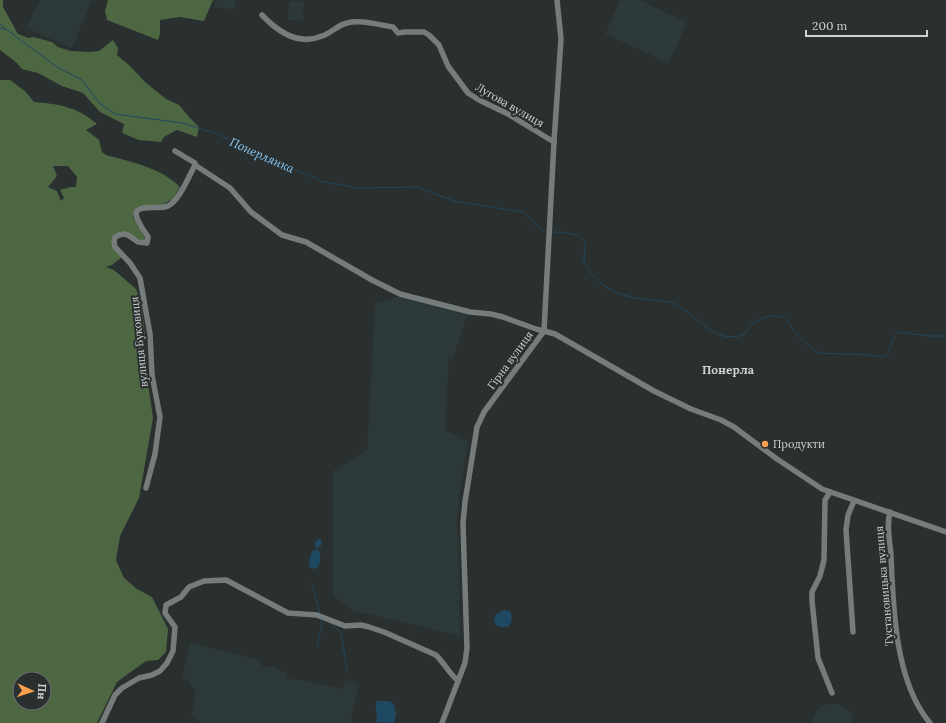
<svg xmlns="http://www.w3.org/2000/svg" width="946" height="723" viewBox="0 0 946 723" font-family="Lora,serif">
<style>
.built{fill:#2c3938}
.forest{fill:#4d6743;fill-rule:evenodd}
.water{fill:#1f4862}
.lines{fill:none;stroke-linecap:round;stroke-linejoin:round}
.stream{stroke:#1f4862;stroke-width:1}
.minor{stroke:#767c7b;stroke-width:5.5}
.poi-dot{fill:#fa9f4e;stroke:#2a2f2f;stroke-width:1.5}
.labels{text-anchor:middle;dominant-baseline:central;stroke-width:4;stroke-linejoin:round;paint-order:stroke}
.street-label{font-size:11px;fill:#cfd2d2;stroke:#2a2f2f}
.poi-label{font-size:11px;fill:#cfd2d2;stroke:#2a2f2f;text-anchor:start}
.water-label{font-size:12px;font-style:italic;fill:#8accfb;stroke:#2a2f2f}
.neighbourhood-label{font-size:12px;font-weight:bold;fill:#cfd2d2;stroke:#2a2f2f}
</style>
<rect width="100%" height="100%" fill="#2a2f2f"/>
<g class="built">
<polygon points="40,0 92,0 72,48 26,28"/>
<polygon points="215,0 235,0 235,10 215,7"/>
<polygon points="620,0 639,0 687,22 669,63 605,34"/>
<polygon points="289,1 304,2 303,20 288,20"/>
<polygon points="401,296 468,313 453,358 449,358 445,430 468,441 459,498 457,519 460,636 355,611 333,596 333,471 367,450 375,303"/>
<polygon points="190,643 259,660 263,667 271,667 275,666 287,674 285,678 307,681 342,689 345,679 359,685 352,711 351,723 201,723 197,719 191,717 196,693 188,680 182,678"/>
<polygon points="831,704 838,704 845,707 850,712 854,723 811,723 814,715 818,709 824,705"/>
</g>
<g class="forest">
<polygon points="0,0 3,0 3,7 18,34 28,38 33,37 52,42 58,47 71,51 90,52 99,51 113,40 118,48 117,55 129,65 145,82 166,99 179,105 189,117 199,127 197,137 177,130 164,137 161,142 139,140 122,133 124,124 100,112 83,93 62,86 38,73 22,69 17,63 0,50"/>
<polygon points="108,0 213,0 204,21 180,17 160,20 160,34 158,40 107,20 105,11"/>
<path d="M 0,80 L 10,80 L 25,91 L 34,102 C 59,104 78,107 97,124 L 86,130 L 99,140 L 102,152 L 106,155 C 131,162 160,167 180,187 L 173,199 L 162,205 L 137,207 L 133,217 L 146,240 L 143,242 L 127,232 L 113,239 L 122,257 L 112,265 L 106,267 L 114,270 L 136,289 L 141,302 L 145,335 L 145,362 L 153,418 L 139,498 L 120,536 L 116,560 L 124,578 L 137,589 L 152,597 L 168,629 L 166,652 L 158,660 L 146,661 L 117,682 L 97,723 L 0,723 ZM 53,166 L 68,166 L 77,177 L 76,187 L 71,187 L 60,190 L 64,198 L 61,201 L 57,191 L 48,187 L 57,176 ZM 20,679 L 44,679 L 44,703 L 20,703 Z"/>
</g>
<g class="water">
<path d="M 318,539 L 322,540 L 321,546 L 317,548 C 321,554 322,562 317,568 L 313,569 L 309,566 L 310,558 L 312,551 L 316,550 L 315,543 Z"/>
<polygon points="504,610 510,611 512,617 511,623 508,627 500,627 496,625 494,621 496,614"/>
<path d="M 376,701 L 389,701 L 394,704 L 396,713 L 394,723 L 376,722 C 378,715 375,709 376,701 Z"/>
</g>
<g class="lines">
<g class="stream">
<polyline points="0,24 6,29"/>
<polyline points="0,28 7,30 57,67 82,80 99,103 115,114 182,123 217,134 321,181 356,188 417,187 454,201 524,212 541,230 544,231"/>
<path d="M 553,232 C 561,232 584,233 585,243 C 586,249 583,255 584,261 C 587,271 593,276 601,283 C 614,295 634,298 652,300 C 658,301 665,301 670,302 C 696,311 711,345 743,335 C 752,324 759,317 773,316 C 787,316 787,321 794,331 C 800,338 812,350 820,353 C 836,354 853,354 870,355 C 875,356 881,358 885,356 C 892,352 890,337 899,332 L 929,336 L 946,336"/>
<polyline points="312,584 320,613"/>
<polyline points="331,623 341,633 347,670"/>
<polyline points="317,646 322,625 321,620"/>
</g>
<g class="minor">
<path d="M 262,15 C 278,32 299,46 322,36 C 331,33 338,25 347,23 C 361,19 379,25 393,27 L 398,33 L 405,32 L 424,32 L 429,35 L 439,45 L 448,66 L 468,93 L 479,100 L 508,114 L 554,142"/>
<polyline points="175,151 195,163 195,165 230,188 251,212 282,235 306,242 372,280 400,294 470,312 491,314 503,317 536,329 555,334 654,391 691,409 721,420 734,427 777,459 822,489 946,532"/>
<path d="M 146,488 L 155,454 L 160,417 L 152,375 L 150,334 L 140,278 L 130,263 L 115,247 L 114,242 L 115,237 L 119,235 L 124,234 L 128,235 L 138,242 L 147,243 L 148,237 C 146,233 142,229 140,224 C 125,200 158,211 168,206 C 179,201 189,176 195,165"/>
<polyline points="830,492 825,500 824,560 820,576 812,592 812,601 818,658 832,693"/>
<path d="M 890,512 C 886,526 890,541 891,555 C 893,607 895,682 930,723"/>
<polyline points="853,632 846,530 848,515 854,501"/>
<path d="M 102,723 L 115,695 L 122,688 L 139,678 L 152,675 L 160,671 L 167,663 L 173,651 L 175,627 L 165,613 L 166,605 L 181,597 L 189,587 L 204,581 L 226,580 L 288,613 L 317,615 L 345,626 L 361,625 L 369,627 L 384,632 L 436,655 C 444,663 449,673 458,681"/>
<polyline points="442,723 465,663 467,648 463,523 465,502 477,427 484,412 544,331 554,142 561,39 557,0"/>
</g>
</g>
<circle class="poi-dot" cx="765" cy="444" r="4"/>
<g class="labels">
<g class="street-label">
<text transform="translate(510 105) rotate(30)">Лугова вулиця</text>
<text transform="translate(139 342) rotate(-96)">вулиця Буковиця</text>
<text transform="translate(510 360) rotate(-54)">Гірна вулиця</text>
<text transform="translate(884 586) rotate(-95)">Тустановицька вулиця</text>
</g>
<g class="poi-label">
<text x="773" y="444">Продукти</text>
</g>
<g class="water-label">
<text transform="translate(262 155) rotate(24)">Понерлянка</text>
</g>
<g class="neighbourhood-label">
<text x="728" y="369">Понерла</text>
</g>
</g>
<g transform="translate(32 691) rotate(93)"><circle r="19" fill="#2a2f2f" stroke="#6c7070"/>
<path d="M0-3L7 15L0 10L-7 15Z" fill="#fa9f4e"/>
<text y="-6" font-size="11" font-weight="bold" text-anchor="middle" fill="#cfd2d2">Пн</text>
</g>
<path d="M806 30v6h121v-6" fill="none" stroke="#cfd2d2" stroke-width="2"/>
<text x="812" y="30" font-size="12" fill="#cfd2d2" stroke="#2a2f2f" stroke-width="3" paint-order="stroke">200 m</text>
</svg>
